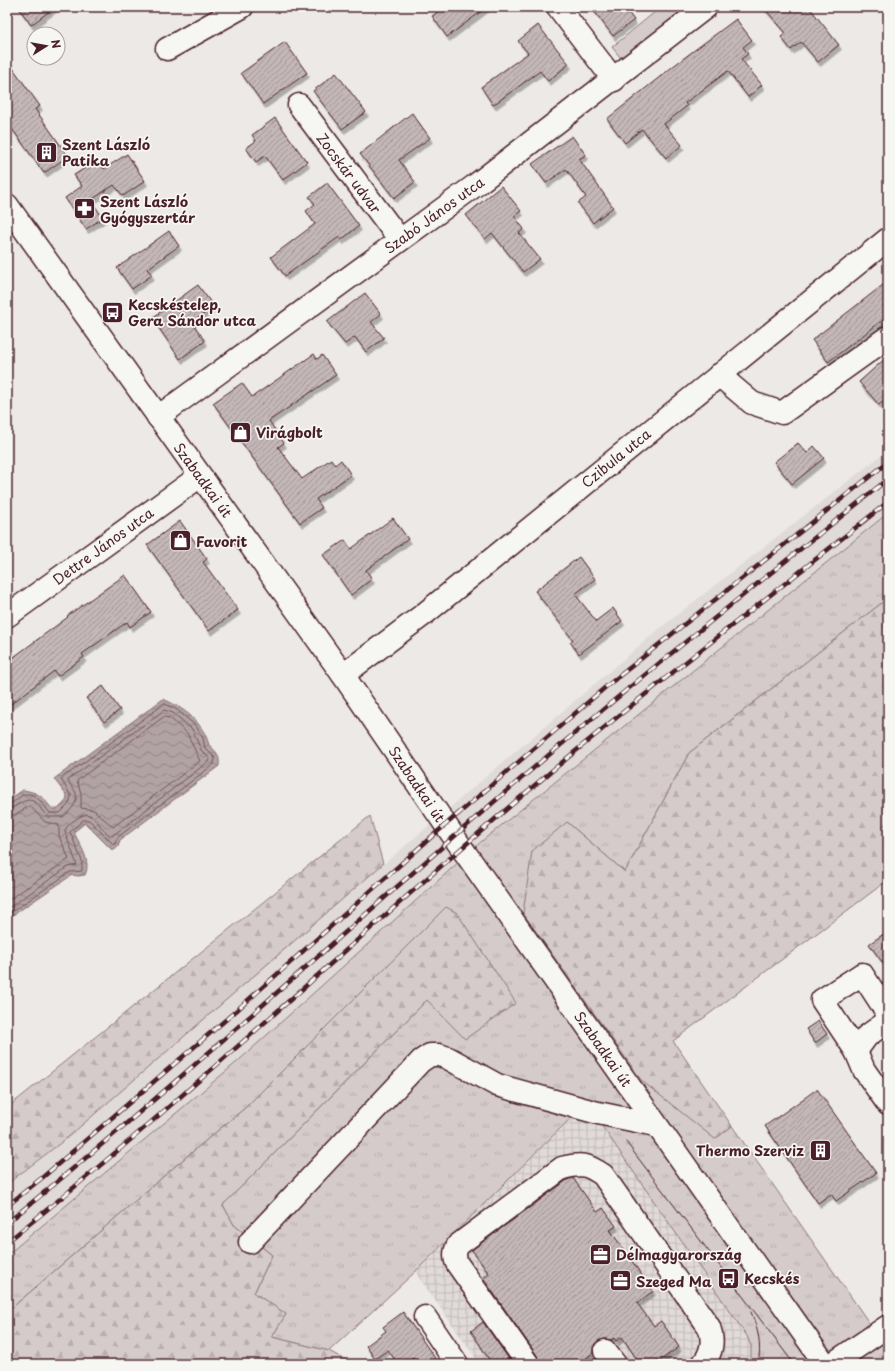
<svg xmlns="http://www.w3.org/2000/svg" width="895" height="1371" viewBox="0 0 895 1371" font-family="'Playpen Sans',sans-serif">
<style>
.built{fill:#e0dad8}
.industrial{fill:url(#industrial-grid)}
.grass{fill:url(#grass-tufts);stroke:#8f757a}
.forest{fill:url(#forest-firs);stroke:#8f757a}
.park{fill:#d4cbca;stroke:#8f757a}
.water{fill:url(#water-waves);stroke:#886e73}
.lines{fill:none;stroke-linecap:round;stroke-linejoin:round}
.shore{stroke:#73535b;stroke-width:1}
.building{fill:url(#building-hatch);stroke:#4a1f2b;filter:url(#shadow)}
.minor-casing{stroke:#4a1f2b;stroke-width:25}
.major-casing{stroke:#4a1f2b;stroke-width:25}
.minor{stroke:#f6f6f2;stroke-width:22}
.major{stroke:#f6f6f2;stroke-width:22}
.tram{stroke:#4a1f2b;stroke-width:1}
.rail-casing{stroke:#4a1f2b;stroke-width:4.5}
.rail{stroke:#f6f6f2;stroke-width:3;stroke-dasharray:9;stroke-linecap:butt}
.labels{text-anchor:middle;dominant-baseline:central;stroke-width:3.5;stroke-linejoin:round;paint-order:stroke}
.poi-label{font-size:14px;font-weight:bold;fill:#4a1f2b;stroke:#f6f6f2;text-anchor:start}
.street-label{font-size:14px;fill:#4a1f2b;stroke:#f6f6f2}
</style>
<defs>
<pattern id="industrial-grid" width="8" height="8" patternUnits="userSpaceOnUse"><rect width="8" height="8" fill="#e0dad8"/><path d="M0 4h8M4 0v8" fill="none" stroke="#c2bbba"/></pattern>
<pattern id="grass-tufts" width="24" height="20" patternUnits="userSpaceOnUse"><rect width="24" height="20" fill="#d4cbca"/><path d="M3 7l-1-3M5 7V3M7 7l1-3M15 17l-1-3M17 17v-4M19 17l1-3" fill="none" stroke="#b8aeae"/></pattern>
<pattern id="forest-firs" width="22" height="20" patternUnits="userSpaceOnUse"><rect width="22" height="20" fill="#d4cbca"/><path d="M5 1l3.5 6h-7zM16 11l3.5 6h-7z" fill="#b8aeae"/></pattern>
<pattern id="water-waves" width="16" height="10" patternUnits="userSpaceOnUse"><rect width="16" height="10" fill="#b1a2a3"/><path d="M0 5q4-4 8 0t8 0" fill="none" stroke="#928385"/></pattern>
<pattern id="building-hatch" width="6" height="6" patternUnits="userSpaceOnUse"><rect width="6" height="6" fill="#c4b7b7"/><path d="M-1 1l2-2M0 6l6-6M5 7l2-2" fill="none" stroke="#a19495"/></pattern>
<filter id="shadow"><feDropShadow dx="2.5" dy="4.5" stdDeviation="0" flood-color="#0004"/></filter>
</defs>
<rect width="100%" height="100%" fill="#ece9e6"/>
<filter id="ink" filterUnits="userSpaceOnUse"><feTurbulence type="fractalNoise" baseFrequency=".025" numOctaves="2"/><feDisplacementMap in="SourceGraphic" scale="8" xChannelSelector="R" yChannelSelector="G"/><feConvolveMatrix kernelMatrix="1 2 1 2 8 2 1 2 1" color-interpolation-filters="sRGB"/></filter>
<g filter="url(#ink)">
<polygon class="built" points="888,450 888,513 482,841 237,1062 7,1255 7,1184 67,1138 282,951 658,630"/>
<polygon class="industrial" points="586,1103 748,1336 751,1346 751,1364 480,1364 415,1272"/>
<polygon class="grass" points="888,513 888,598 689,753 625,872 567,822 715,1139 732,1126 888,1350 888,1364 751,1364 751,1346 747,1336 586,1103 415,1272 329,1351 272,1337 286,1314 254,1293 272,1255 234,1225 223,1205 427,1000 457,913 246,1107 179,1163 7,1312 7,1255 237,1062 482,841"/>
<g class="forest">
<polygon points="888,598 888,880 673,1041 732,1126 715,1139 642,1081 523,913 532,851 567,822 625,872 689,753"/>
<polygon points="370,816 383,864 67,1138 7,1184 7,1108"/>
<polygon points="446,907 457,913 516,1003 465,1039 427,1000 223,1205 234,1225 272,1255 254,1293 286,1314 272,1337 329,1351 353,1364 7,1364 7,1312 179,1163 246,1107"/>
</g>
<polygon class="park" points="661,7 687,7 691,11 624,62 612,47"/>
<path class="water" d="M 163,699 C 184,708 203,722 209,745 C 217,752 220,755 219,766 L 120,840 L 118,847 L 112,850 L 85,823 L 74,832 C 79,844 92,861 85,875 L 78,876 L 72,875 L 7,919 L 7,801 L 23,790 C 38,792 43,797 52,809 L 58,809 L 66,801 L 67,796 L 54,779 Z"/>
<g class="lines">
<g class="shore">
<polygon points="164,717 170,718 187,733 200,761 113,827 94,810 81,808 81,793 77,781"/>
<path d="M 7,804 C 13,804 17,799 21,796 C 34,788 43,805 50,813 L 60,813 L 69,804 L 71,796 L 61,779 L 164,704 L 176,709 L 196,726 L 203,738 L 205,748 L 215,758 L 214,764 L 118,837 L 114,845 L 89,820 L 83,820 L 70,832 L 82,861 L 82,871 L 70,872 L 7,915"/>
<path d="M 7,809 C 18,809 26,793 37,804 C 41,808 43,813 48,817 L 63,817 C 70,811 80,802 75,791 C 72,787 69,784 68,780 L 164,710 L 173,713 L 192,729 L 201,750 L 210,759 L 209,761 L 112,836 C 97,831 96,803 75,820 C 70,823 66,826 65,832 L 77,865 L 68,867 L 7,909"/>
<polyline points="7,815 14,815 30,806 45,822 59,825 59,836 69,859 7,901"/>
</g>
</g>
<g class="building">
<polygon points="18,7 55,7 31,25"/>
<polygon points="445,7 487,7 447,37 432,16"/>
<polygon points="591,7 624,7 634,20 613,36"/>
<polygon points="763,7 809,7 839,45 818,62 801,42 791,50 781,37 786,33"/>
<polygon points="736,19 752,40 743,47 748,54 741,59 762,85 748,97 728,71 685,103 687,106 664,124 682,145 666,158 642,129 625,143 607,119 676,64"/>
<polygon points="538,25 569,64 548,81 540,71 493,105 481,87 528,53 518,41"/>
<polygon points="285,42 307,73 263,104 241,73"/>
<polygon points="7,60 40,106 35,109 68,156 44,173 7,122"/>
<polygon points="336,73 366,112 342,129 313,91"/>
<polygon points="412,113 430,138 399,160 415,182 394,198 360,154"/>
<polygon points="275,118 307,162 283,180 265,156 256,162 246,148 256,141 252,135"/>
<polygon points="572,136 586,155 579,159 613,207 593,223 578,203 586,197 566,169 546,183 532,164"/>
<polygon points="127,154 145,181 123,196 114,185 91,200 103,218 86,229 65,198 82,186 74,175 98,160 104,169"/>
<polygon points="327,183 359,226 341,240 339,237 285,276 271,257 315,224 306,211 315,204 309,197"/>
<polygon points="501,186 521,211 514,216 524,229 519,233 540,259 523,272 492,233 485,239 466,215"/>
<polygon points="169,231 179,246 147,269 152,275 132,289 117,268"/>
<polygon points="888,281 888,316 828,362 812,340"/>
<polygon points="198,285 214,307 192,322 205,341 180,359 152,318"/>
<polygon points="365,293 381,314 371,322 384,338 366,352 355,337 345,344 327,322"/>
<polygon points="314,354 317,359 322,355 336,375 269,421 284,443 278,447 302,479 331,459 335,465 341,460 351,475 316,499 322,508 300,523 213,403 242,383 252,397"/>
<polygon points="888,356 888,397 879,405 859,382"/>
<polygon points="798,443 807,453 814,446 824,458 792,484 774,462"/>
<polygon points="393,518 408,539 366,570 372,579 351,595 323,555 345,540 351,549"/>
<polygon points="180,521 207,559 203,562 238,610 209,631 147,545"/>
<polygon points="579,557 595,579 575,594 596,621 613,608 622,621 579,654 570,642 573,640 535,591"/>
<polygon points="125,575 151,612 130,627 127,622 82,654 84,657 58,676 54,671 7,707 7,662 68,617 67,616"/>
<polygon points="103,686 120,710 104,722 86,698"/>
<polygon points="888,931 888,970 869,944"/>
<polygon points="818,1021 827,1034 815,1043 806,1029"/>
<polygon points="817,1089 876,1173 836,1201 831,1194 818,1203 765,1126"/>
<polygon points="573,1178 597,1212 603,1208 616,1226 610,1230 653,1291 637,1303 654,1326 661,1321 679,1347 655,1364 640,1364 622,1337 616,1341 614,1338 611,1340 604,1339 598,1341 593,1347 593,1353 578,1364 540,1364 538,1357 483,1278 489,1274 472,1250 567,1180"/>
<polygon points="403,1312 439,1364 418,1364 413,1358 405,1364 398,1364 388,1350 375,1359 366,1346 386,1331 383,1327"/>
<polygon points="483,1322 509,1359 502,1364 492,1364 471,1331"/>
</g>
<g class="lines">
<defs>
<g id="minor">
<polyline points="558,7 614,80"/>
<polyline points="167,49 242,7"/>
<polyline points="299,105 400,240"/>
<polyline points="719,375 752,403 782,413 888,337"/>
<polyline points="158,417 477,184 706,7"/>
<polyline points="7,616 200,476"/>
<polyline points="343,675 423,615 888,239"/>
<polyline points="888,1021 867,1036 856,1051 864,1070 888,1104"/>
<polyline points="856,1051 822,1000 862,974 888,1014"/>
<polyline points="250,1242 421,1061 430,1055 439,1055 448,1058 497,1085 598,1113 656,1125"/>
<polyline points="425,1317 457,1364"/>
<polyline points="605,1351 615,1364"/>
<path d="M 528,1364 L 458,1265 C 454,1258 454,1252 458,1245 L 562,1168 C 581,1163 587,1164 603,1175 L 709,1327 C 714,1340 712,1353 703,1364"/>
<polyline points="832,1364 888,1326"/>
</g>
<polyline id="major" points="7,205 343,675 454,837 825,1364"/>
</defs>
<use href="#minor" class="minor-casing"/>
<use href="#major" class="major-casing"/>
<use href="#minor" class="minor"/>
<use href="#major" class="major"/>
<g class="tram">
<polyline points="626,1142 794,1364"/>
<path d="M 751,1312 C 758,1329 762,1345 758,1364"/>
</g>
<defs>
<g id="rail">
<polyline points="7,1206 43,1177 237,1010 429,839 608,685 888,462"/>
<path d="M 7,1223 C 166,1094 317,956 472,821 C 607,703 748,591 888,479"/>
<path d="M 7,1242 C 170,1112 322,969 479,833 C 611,718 751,611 888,502"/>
</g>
</defs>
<use href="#rail" class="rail-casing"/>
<use href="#rail" class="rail"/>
</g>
</g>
<defs>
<symbol id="building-square" viewBox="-11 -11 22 22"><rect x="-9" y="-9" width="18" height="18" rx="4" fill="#4a1f2b" stroke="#f6f6f2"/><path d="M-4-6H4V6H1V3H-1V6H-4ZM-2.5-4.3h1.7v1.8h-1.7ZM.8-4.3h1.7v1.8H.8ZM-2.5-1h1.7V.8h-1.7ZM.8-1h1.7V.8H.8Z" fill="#fff"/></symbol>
<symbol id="pharmacy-square" viewBox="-11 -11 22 22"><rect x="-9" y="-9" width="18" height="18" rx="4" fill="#4a1f2b" stroke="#f6f6f2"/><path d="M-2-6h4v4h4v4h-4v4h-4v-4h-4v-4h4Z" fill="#fff"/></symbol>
<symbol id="bus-square" viewBox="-11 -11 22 22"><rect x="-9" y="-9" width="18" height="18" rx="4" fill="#4a1f2b" stroke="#f6f6f2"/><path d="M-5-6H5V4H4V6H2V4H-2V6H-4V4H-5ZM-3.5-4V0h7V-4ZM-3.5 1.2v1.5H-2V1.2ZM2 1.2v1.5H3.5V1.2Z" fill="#fff"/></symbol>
<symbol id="shop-square" viewBox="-11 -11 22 22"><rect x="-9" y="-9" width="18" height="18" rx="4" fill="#4a1f2b" stroke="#f6f6f2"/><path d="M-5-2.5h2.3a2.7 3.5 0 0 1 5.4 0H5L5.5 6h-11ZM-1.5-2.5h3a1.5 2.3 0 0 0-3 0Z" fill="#fff"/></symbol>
<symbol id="office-square" viewBox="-11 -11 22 22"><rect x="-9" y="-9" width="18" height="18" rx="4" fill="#4a1f2b" stroke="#f6f6f2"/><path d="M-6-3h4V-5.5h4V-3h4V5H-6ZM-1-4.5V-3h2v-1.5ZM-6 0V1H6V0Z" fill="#fff"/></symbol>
</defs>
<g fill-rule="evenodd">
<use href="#building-square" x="34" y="140" width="25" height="25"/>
<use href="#pharmacy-square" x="72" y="196" width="25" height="25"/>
<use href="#bus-square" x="100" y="300" width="25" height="25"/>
<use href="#shop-square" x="228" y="420" width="25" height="25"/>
<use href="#shop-square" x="168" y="528" width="25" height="25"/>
<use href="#building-square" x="808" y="1138" width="25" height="25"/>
<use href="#office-square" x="588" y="1242" width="25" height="25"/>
<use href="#bus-square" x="716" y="1266" width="25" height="25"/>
<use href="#office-square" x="608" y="1268" width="25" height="25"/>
</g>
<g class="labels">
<g class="poi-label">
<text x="62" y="144">Szent László<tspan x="62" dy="16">Patika</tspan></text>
<text x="100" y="201">Szent László<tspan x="100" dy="16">Gyógyszertár</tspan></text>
<text x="128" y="304">Kecskéstelep,<tspan x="128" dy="16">Gera Sándor utca</tspan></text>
<text x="256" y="432">Virágbolt</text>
<text x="196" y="541">Favorit</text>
<text x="804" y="1150" text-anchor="end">Thermo Szerviz</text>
<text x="616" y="1254">Délmagyarország</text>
<text x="744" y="1278">Kecskés</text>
<text x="636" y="1281">Szeged Ma</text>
</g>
<g class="street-label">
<text transform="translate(349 173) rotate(53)">Zocskár udvar</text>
<text transform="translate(434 215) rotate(-36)">Szabó János utca</text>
<text transform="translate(616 458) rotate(-39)">Czibula utca</text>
<text transform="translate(203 480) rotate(54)">Szabadkai út</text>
<text transform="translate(103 546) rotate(-36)">Dettre János utca</text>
<text transform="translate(417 784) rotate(56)">Szabadkai út</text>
<text transform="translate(603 1049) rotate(55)">Szabadkai út</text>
</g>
</g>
<rect width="895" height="1371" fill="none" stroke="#f6f6f2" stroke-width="24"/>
<rect x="12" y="12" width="871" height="1347" fill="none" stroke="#4a1f2b" stroke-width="1.5" filter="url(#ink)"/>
<g transform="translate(46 46) rotate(79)"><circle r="19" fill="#f6f6f2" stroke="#b1a0a2"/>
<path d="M0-3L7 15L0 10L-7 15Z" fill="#4a1f2b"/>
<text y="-6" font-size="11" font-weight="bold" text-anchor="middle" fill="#4a1f2b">N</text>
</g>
</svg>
